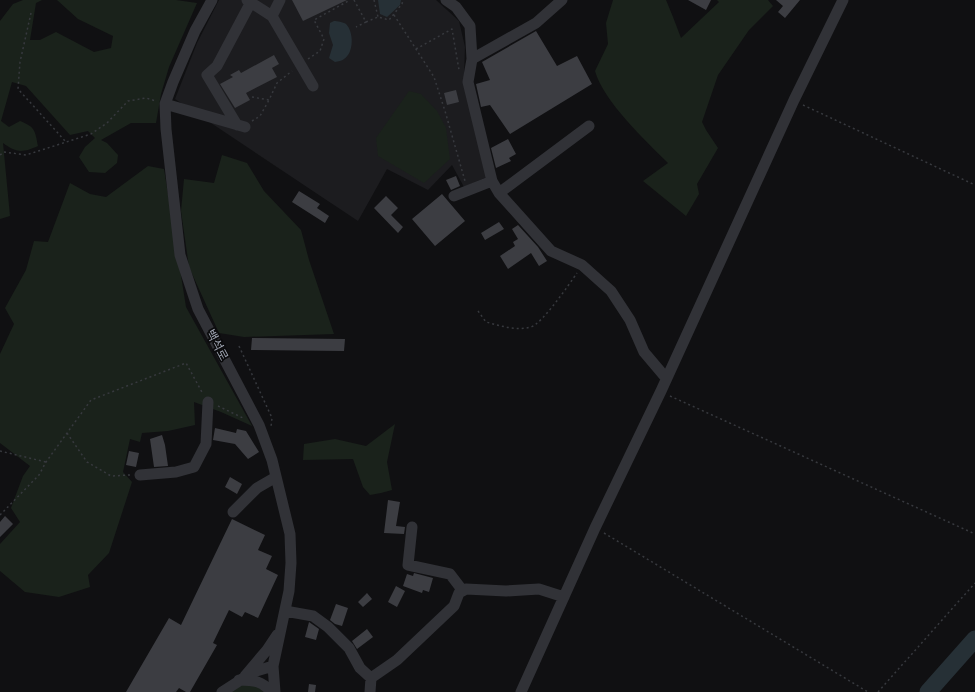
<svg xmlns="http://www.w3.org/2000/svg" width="975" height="692" viewBox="0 0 975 692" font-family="'Public Sans','Noto Sans KR',sans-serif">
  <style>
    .built { fill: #1c1c1f }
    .green { fill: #1a221b }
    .water { fill: #263036 }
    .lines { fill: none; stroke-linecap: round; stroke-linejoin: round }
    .river { stroke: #263036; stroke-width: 17 }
    .building { fill: #3c3d42 }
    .path { stroke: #37393e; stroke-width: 1.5; stroke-dasharray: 2 3; stroke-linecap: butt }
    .minor { stroke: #313237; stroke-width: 11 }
    .labels { text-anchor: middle; stroke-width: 3.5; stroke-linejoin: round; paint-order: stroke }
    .street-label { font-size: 12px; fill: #a1a7b4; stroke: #0b0b0d }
  </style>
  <rect width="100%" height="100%" fill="#101012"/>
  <path class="built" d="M219 0H436L459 21 465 47 464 75 487 177 464 187 452 165 428 190 387 169 358 221 175 99 197 43Z"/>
  <path class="green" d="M23 0H42L36 3 30 40H40L56 32 94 52 111 48 113 36 78 19 57 0H176L197 3 169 67 161 94 156 123H131L101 140 107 143 118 155 117 163 105 173 89 172 79 157 85 147 95 138 88 131 70 135 26 86 12 82 1 121 9 127 20 121C35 127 35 130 38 146 22 153 17 153 3 143L10 216 0 219V21L13 4Z
    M613 0H666L673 17 681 38 719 2 717 0H768L773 6 749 30 718 75 702 122 706 130 718 148 697 184 699 194 686 216 643 181 668 163C645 140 604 102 595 71L608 44 606 23Z
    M409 91 421 94 437 111 446 128 450 159 424 183 378 156 376 138Z
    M222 155 247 163 264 191 301 230 309 260 334 334 244 337 219 333 189 267 181 211 184 179 214 183Z
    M148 166 164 169 186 307 252 426 221 412 194 402 195 425 168 431 142 433 140 442 130 439 123 472 132 482 109 553 88 575 90 587 59 597 25 592 0 571V544L20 522 11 508 23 476 30 466 0 443V354L14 324 5 308 26 270 34 241 48 242 70 183 90 194 106 197Z
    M395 424 387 462 392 490 381 493 370 495 363 487 353 459 303 460 304 444 335 439 366 446Z
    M239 683 258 685 266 692H228Z"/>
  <path class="water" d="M378 0H401L400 5 387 17 380 14Z
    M334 21C337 21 343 22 346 24 354 32 354 53 344 59 342 61 338 61 335 62L329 58 333 45 329 33 330 23Z"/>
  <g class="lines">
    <path class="river" d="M928 692 975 639"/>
  </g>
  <path class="building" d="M292 0H347L303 21Z
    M688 0H711L706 10Z
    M776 0H800L785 18 778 12 783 6Z
    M536 31 557 66 577 56 592 84 510 134 490 105 481 107 476 84 490 80 482 62Z
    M274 55 279 64 272 68 277 77 246 93 250 100 235 108 220 84 233 77 230 75 239 70 241 73Z
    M456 90 459 102 447 105 444 93Z
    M508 139 516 154 509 158 511 161 496 168 491 148Z
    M456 176 460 186 451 190 446 180Z
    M299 191 320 204 317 208 329 216 325 223 292 202Z
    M442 194 465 221 435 246 412 219Z
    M386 196 398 208 391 215 403 227 398 233 374 208Z
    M499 222 504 229 485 240 481 233Z
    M518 225 538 247 547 261 539 266 531 253 508 269 500 256 515 246 513 242 518 239 512 229Z
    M252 338 345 339 344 351 251 350Z
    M215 428 236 433 237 429 246 431 259 452 248 459 235 444 213 440Z
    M162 435 165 445 168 466 154 467 150 439Z
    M129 451 139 453 136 467 126 465Z
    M230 477 242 484 237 494 225 487Z
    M388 500 400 502 396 526 405 527 404 534 384 533Z
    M5 516 13 524 0 537V522Z
    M232 519 265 535 258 550 272 556 266 569 278 575 258 618 245 612 242 617 229 610 213 643 217 645 190 692H186L179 688 176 692H126L169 618 181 625Z
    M414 573 433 578 429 592 423 590 422 593 403 586 407 574 413 576Z
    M396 586 405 591 397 607 388 602Z
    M367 593 372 599 363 607 358 602Z
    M336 604 348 608 342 626 335 624 330 620Z
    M309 622 319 629 316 640 305 637Z
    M367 629 373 637 357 649 352 641Z
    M309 684 316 685 315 692H308Z"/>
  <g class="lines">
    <path class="path" d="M354 0 366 22 356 27
      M374 0 378 17
      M31 13 20 62 18 89 66 142
      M394 15 434 77 445 111 465 181
      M366 22 378 17 389 20 402 4 403 0
      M416 49 452 29 459 70
      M308 59 320 51 324 39 314 20 350 0
      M252 97 269 100 277 83 292 71
      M803 105 975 185
      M252 121 260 116 269 100
      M0 155 4 152 26 155 91 134 107 123 128 101 146 98 156 101
      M478 311 486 322C501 326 516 331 531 327 542 324 570 283 577 273
      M239 346 272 418 271 427
      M670 396 975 534
      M218 406 243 418
      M67 433 87 462 111 476 130 475
      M0 451 46 462
      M0 515 39 475 46 462 91 400 186 363 203 394
      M604 533 868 692
      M878 692 975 583"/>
    <path class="minor" d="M212 0 195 31 173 82 165 104 166 129 180 255 198 309 259 425 272 460 290 534 291 563 289 591 273 666 275 692
      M247 0 272 16 313 86
      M446 0 456 7 470 26 472 59 468 82 492 181 499 193 551 251 582 265 611 291 630 320 644 352 666 378
      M272 16 280 0
      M472 59 536 23 562 0
      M165 104 245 127
      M237 125 207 75 217 66 252 0
      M499 193 589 126
      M454 196 492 181
      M140 475 176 472 194 467 206 444 208 402
      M233 512 257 488 276 477
      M412 527 408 565 450 574 463 591
      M285 611 313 616 328 627 349 648 360 668 371 678 397 660 454 606 459 593 466 589 506 591 539 589 564 597
      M245 676 267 650 277 635
      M239 680C255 680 261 681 272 692
      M222 692 253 672 273 666
      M370 692 371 678
      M521 692 595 528 661 391 794 100 843 0"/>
  </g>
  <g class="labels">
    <g class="street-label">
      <text transform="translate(217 345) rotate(62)" y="4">백석로</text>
    </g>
  </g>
</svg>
